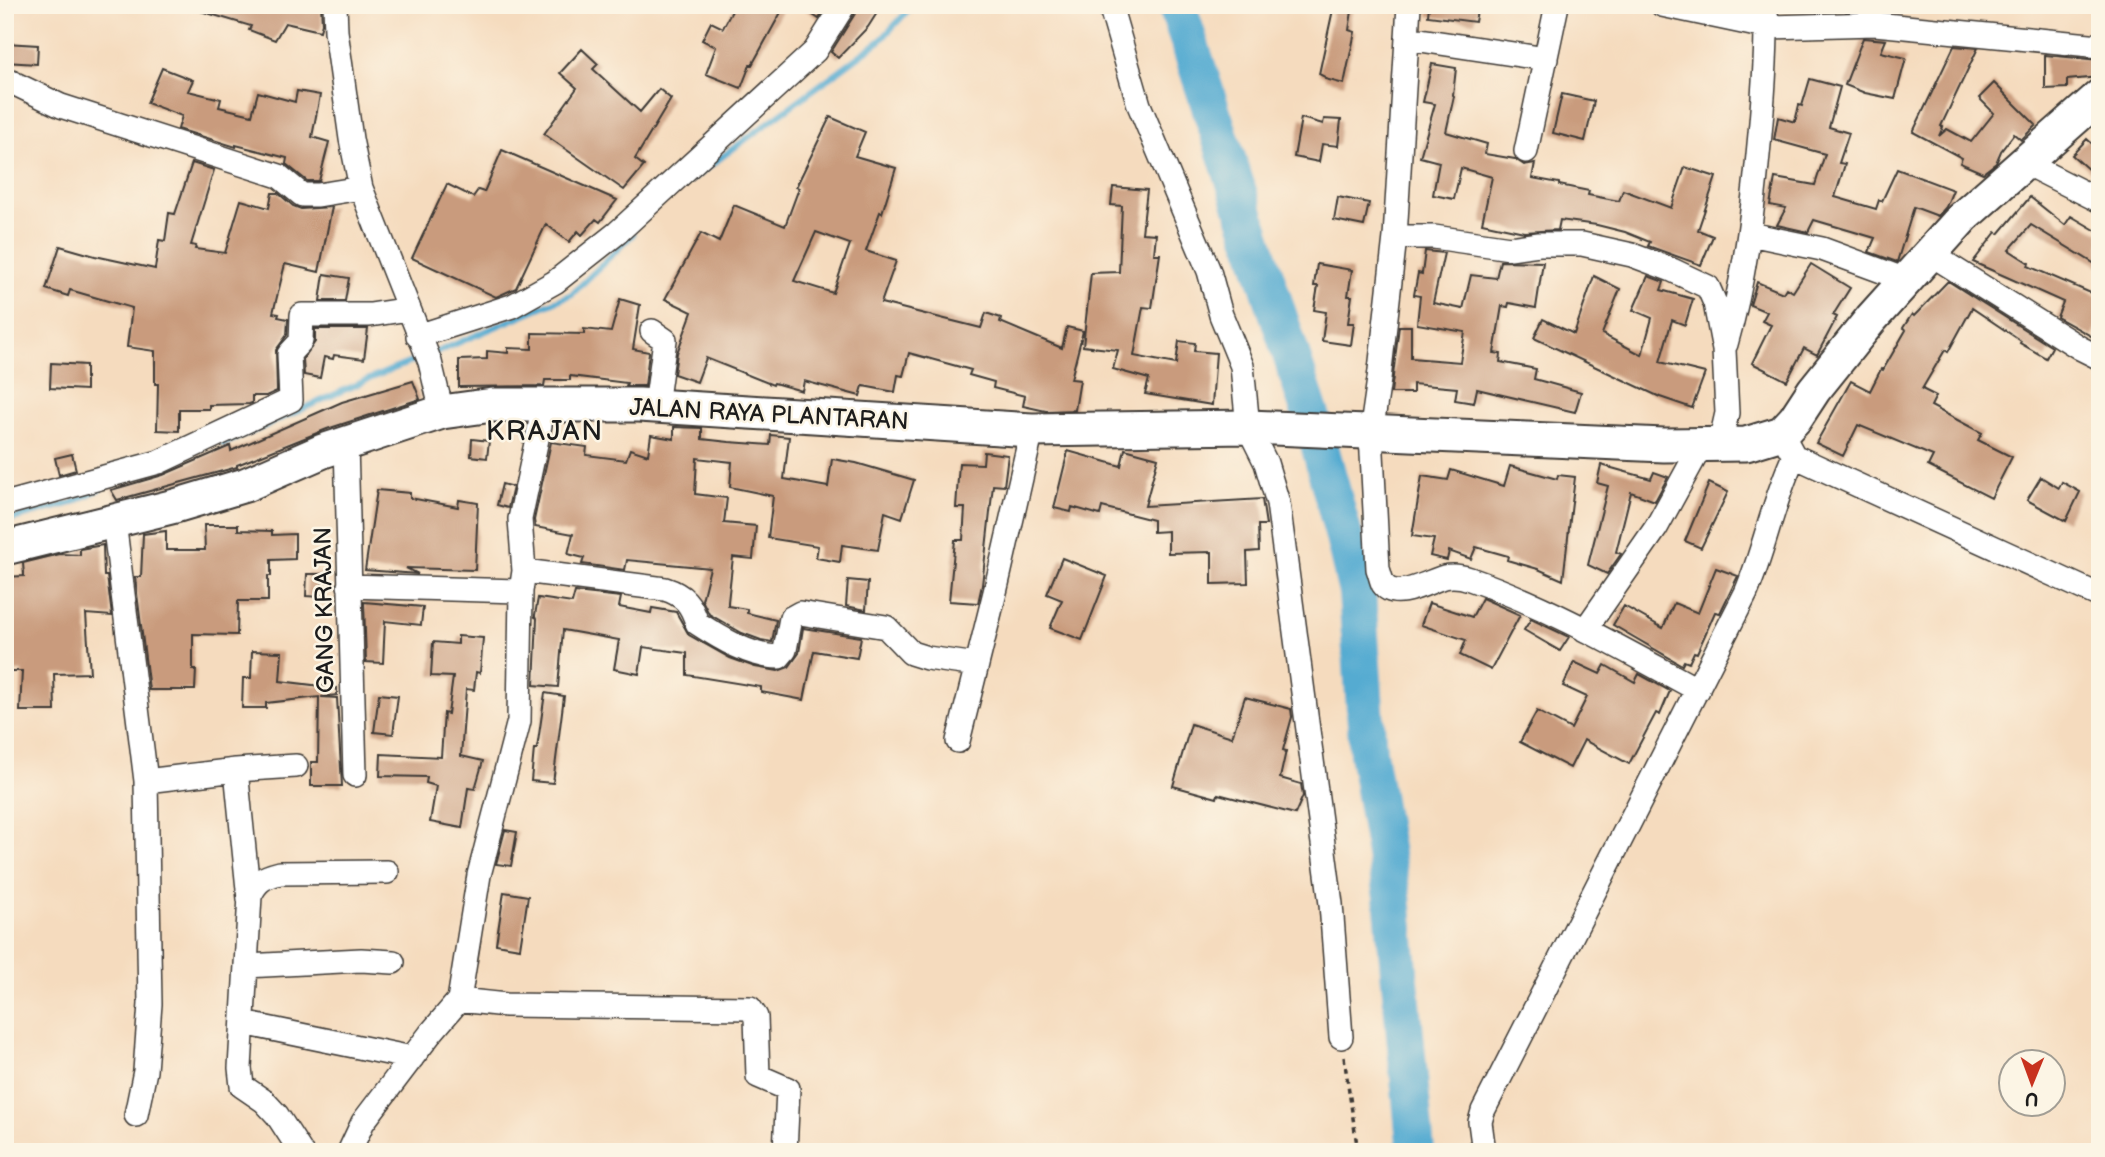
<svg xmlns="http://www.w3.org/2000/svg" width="2105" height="1157" viewBox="0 0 2105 1157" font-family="'Balsamiq Sans',sans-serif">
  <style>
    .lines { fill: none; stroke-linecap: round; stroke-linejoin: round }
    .stream { stroke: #54abd1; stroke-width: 6 }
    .river { stroke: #54abd1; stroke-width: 38 }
    .building { fill: #c99b7d; fill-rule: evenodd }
    .minor-casing { stroke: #3d3934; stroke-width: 26 }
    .secondary-casing { stroke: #3d3934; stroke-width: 37 }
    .path { stroke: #3d3934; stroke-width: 3.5; stroke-dasharray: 5 5; stroke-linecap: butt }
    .minor { stroke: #fff; stroke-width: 23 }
    .secondary { stroke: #fff; stroke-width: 33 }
    .labels { text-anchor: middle; stroke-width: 5; stroke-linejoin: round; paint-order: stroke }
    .street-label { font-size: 24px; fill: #1c1c1c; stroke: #fcf5e5 }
    .quarter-label { font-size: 28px; letter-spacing: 2px; fill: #1c1c1c; stroke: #fcf5e5 }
  </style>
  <rect width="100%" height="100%" fill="#fcf5e5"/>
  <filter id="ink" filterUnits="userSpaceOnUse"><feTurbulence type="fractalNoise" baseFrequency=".0143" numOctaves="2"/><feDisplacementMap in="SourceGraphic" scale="14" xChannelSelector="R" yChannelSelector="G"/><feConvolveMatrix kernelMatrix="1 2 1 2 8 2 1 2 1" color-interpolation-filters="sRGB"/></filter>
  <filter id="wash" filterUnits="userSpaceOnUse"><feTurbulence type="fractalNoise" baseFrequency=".00686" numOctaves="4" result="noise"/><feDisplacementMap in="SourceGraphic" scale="28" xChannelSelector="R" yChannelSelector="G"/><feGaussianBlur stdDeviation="1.57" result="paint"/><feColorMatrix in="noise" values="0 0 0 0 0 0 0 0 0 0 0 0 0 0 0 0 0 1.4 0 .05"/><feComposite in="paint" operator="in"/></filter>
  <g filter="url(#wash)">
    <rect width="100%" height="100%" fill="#f5dbbe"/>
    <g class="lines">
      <path class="stream" d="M689 181 881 40 913 5
        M432 354 572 294 633 234
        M223 444C291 417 354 382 422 358
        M5 521 72 503 101 488"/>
      <path class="river" d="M1177 5 1314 425 1343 533 1357 592 1368 753 1392 896 1416 1152"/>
    </g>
    <g id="blocks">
      <path class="building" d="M197 5H321L322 24 320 31 285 23 275 40 249 30 251 26 197 10Z
        M735 5H785L752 65H750L741 88 706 74 716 47 702 40 711 22 723 28Z
        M798 5H827L819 19Z
        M858 5H882L868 27 838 58 831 52 856 12Z
        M1334 5H1353L1349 30 1355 32 1344 84 1325 79V77L1319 74Z
        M1429 5H1478L1475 22 1428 16Z
        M1863 38 1886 40 1881 52 1906 58 1895 99 1865 93 1845 85Z
        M5 43 38 45 37 64 5 62Z
        M1954 46 1978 48 1941 126 1943 127 1939 136 1947 129 1971 142 1994 113 1979 98 1994 83 2036 125 2021 140 2014 134 2001 151 1996 163 1983 173 1960 163 1962 158 1913 132Z
        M582 49 598 64 593 69 640 112 659 89 671 99 635 159 644 166 624 190 544 134 577 88 560 73Z
        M2045 55 2100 60V77L2067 80V88L2045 89Z
        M1432 64 1456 68 1453 95 1454 96 1446 132 1487 144 1485 154 1515 159 1524 165 1535 163 1532 178 1559 183V185L1589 191 1588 195 1619 201 1623 190 1671 208 1685 167 1716 177 1698 230 1713 236 1701 265 1648 246 1650 242 1625 232 1597 225 1560 220 1558 230 1524 232 1482 223 1492 177 1461 168 1454 199 1433 195 1439 162 1420 157 1435 104 1423 102Z
        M162 68 193 80 188 91 221 99 219 107 252 115 258 92 295 102 297 91 320 95 312 137 329 142 319 181H307L286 164 287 158 236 145V147L178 129 182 116 147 103Z
        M1810 79 1840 87 1829 127 1849 133 1839 163 1845 164 1835 197 1876 209 1879 200 1882 201 1897 169 1953 190 1946 207 1938 216 1914 207 1897 262 1869 252 1875 238 1814 220 1808 232 1777 225 1786 208 1770 205 1775 178 1815 185 1825 154 1774 140 1778 117 1795 122 1799 105 1802 106Z
        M1562 94 1594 101 1585 141 1553 133Z
        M830 117 865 132 855 156 896 168 882 213 880 212 866 251 896 261 881 303 981 328 986 313 1001 318 1000 322 1062 348 1067 327 1083 331 1071 379 1080 380 1075 410 1046 411 1023 406 1025 396 993 388 994 382 969 375 971 370 909 353 903 376 898 375 895 392 863 386 860 396 804 381 802 391 774 383 773 385 706 358 697 382 674 374 677 353 692 312 665 299 701 233 719 242 734 205 785 226 799 188 796 187ZM816 232 850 244 833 293 794 281Z
        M1301 118 1323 124 1324 119 1341 120 1338 146 1322 144 1319 162 1294 157Z
        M2087 139 2100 151V180L2072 155Z
        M502 150 617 200 600 222 596 219 582 235 578 231 569 242 546 224 516 288 496 297 412 258 447 184 473 197 478 190 484 192Z
        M192 163 214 170 191 245 196 246 195 249 225 253 241 200 269 208 272 193H278L293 206 301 209 332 207 319 272 285 264 273 313 279 314 278 317 288 319 287 335 276 350 277 391 266 396H252V403L249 404 209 405V409H179V431L157 430 158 384H155V351L127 347 132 308 70 290 68 296 46 289 60 246 95 256 155 269 159 240 165 241 169 213 175 214Z
        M1113 187 1147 190 1142 233 1156 234 1154 254H1160L1152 308 1143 307 1134 356 1176 364 1179 341 1195 343 1194 351 1216 353 1212 405 1145 394 1149 379 1113 369 1118 350 1083 346 1091 273 1119 272 1122 206 1111 205Z
        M1338 197 1369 203 1364 226 1334 220Z
        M2030 197 2065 225 2071 216 2100 233V267L2031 225 2009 250 2029 263 2028 266 2100 297V321L2093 337 2057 317 2063 302 1973 262 1996 232 1999 234Z
        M1425 251 1444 253 1433 303 1463 309 1471 275 1496 278 1500 261 1543 262 1536 308 1509 303 1508 307 1502 306 1494 353 1501 354 1500 362 1536 369 1534 379 1581 392 1575 412 1477 389 1474 403 1455 400 1457 388 1413 384V393H1391L1399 326H1411V358L1460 362 1465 332 1417 324 1420 296 1414 295 1418 273 1422 274Z
        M1317 264 1352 270 1348 296H1352L1348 323H1354L1351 345 1322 341 1326 312 1314 310 1318 286H1314Z
        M1811 264 1850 288 1833 315 1837 317 1817 355 1804 348 1787 381 1752 363 1771 325 1762 321 1767 312 1750 305 1757 282 1783 293 1786 288 1793 292Z
        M324 274 349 278 345 301H320Z
        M1594 276 1620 289 1602 334 1642 355 1652 318 1633 310 1648 276 1664 282 1661 290 1693 299 1685 325 1672 320 1660 362 1705 373 1692 408 1660 397 1534 338 1543 319 1574 334Z
        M1948 281 2052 347 2046 358 2020 343 2021 341 1972 308 1948 352 1945 350 1922 389 1936 396 1931 406 1982 433 1978 440 2012 457 1991 498 1928 466 1933 456 1858 425 1843 456 1816 443 1851 381 1870 391 1881 369 1883 370 1906 330 1903 328 1912 314 1914 316Z
        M620 299 640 305 633 349 649 352 645 386H626L627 383 570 376V380H545L544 386 459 387V360L487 359V351L508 353V348L532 349V333L584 334V329L611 332Z
        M315 329H368L364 359 334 355 333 359 324 357 320 378 304 375 303 359 315 342Z
        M51 363 86 365V390L50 388Z
        M413 381 420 399 327 429 237 465V467L117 500 111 490 163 475 230 446 231 451 342 402Z
        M674 427 702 428V439L729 442 770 445 771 435 789 437 784 479 828 487 832 459 856 463 914 480 902 518 885 512 878 550 842 545 840 562 816 558 818 546 768 538 773 496 730 487 732 462 697 458 695 494 727 498 724 523 756 526 753 559 733 557 728 602V606L747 609V613L776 620 772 642 761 640 742 633 709 614 702 600 710 568 627 560 625 570 582 564 584 558 568 554 573 534 535 527 534 520 551 442 587 447 586 455 626 460 630 449 648 455 651 435 674 439Z
        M472 439 489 441 487 458 471 456Z
        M1125 449 1158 458 1145 506 1262 499 1266 525H1258L1259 551 1247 552 1248 583 1212 584V552L1168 553V531L1153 532V520L1102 507 1100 515 1072 507 1071 512 1054 508 1068 451 1121 466Z
        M984 452 1008 455 1004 486 993 485 982 585 978 603 949 601 955 540H963L965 508H956L959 463 983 464Z
        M72 454 76 470 59 475 55 458Z
        M1601 465 1651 479 1654 472 1668 477 1655 501 1631 492 1616 552 1621 554 1607 574 1588 565 1608 486 1597 483Z
        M1510 466 1557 479 1558 475 1575 477 1563 580 1538 569 1507 560 1508 556 1476 547 1471 559 1449 551 1447 560 1430 556 1434 539 1412 536 1422 476 1448 480 1451 470 1504 486Z
        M2041 477 2059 488 2062 482 2080 492 2066 521 2027 500Z
        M1709 483 1728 492 1701 548 1685 541Z
        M502 484 513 487 508 508 497 505Z
        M377 490 410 493V498L458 507 459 500 478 503 475 570 406 568 418 574 365 570Z
        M204 525H238V530L272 531V535L295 534V559L271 560V576H268V601H238L237 635 193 634V669H196L195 690H149L135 577H141L143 534 166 531V550H205Z
        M103 545 104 576H107L112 616 86 614 90 673 54 674 55 711H20L22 671H5V577L24 576 23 563 60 554 80 555V549Z
        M1062 558 1107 576 1082 640 1050 628 1062 600 1047 594Z
        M1716 568 1738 576 1720 613 1715 612 1697 653 1694 652 1689 663 1684 661 1682 665 1613 625 1624 606 1663 628 1674 603 1698 613Z
        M307 574H323L322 597 306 596Z
        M848 580 868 582 866 610 846 606Z
        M575 592 621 597 619 607 651 613 652 608 676 612 689 635 730 658 755 667 778 671 789 667 799 653 803 628 861 637 857 658 814 651 804 700 761 692V687L687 675V653L643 647 639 674 614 669 619 640 563 630 558 687 534 685 537 618 535 617V615L538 598 572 603Z
        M1482 598 1520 615 1491 670 1460 655 1466 640 1421 625 1429 603 1472 617Z
        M364 602 423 607 421 625 385 621 383 663 366 662Z
        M1531 619 1569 637 1560 651 1524 630Z
        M458 636 483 638 480 673 476 672 474 690 466 689 461 756 483 761 475 789 468 788 462 828 430 822 436 786 426 783 427 777 380 776 381 754 441 757 444 713 448 714 453 677 431 676 433 642 458 644Z
        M252 651 282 652 280 681 337 688V695L321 697 337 698 342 786H311V762H318L319 697 266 703V708H242L243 678H251Z
        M1574 662 1600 674 1605 665 1635 682 1639 674 1670 691 1660 715 1656 713 1629 764 1584 740 1570 768 1520 742 1537 711 1571 729 1587 697 1563 686Z
        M545 693 564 696 553 783 531 781 534 749H537Z
        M379 694 398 696 393 734 374 732Z
        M1245 697 1291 709 1292 717 1283 750 1286 751 1280 778 1301 784 1303 796 1295 814 1218 794 1217 798 1173 786 1191 724 1232 737Z
        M505 830 517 832 511 866 496 864Z
        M504 892 528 896 520 948 496 944Z"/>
    </g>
  </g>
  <g filter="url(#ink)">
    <use href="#blocks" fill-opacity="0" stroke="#3d3934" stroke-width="2"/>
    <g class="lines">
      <defs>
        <path id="minor" d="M335 5 336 31 351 139 361 188 430 362 442 412
          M1110 5 1139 105 1209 271 1221 315 1242 366 1248 427 1266 463 1278 503 1331 904 1341 1037
          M1409 5 1395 237H1434L1510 248 1539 244H1582L1632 255 1672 270 1708 287 1715 303 1724 350 1727 413 1720 444
          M1662 5 1766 27 1875 24 2100 46
          M1407 38 1546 59
          M5 79 61 106 279 176 302 195H318L361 188
          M1526 151 1557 5
          M2025 163 2100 201
          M1750 234 1822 249 1906 280
          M1395 237 1379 379 1371 434 1378 569C1380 574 1381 580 1383 584 1395 602 1429 581 1444 577 1453 575 1461 576 1470 579 1550 607 1624 650 1698 690
          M1929 253 2080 348 2100 358
          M652 331 665 340 656 406
          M418 336 512 306 555 282 617 233 815 51 844 5
          M1726 344C1744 281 1752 219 1758 155 1763 105 1767 55 1766 5
          M346 444 355 775
          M1788 445 1794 456 2100 596
          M5 504 159 462 291 400 289 354 301 341 302 315H370L409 309
          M114 521 146 781 236 770
          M524 571 665 589C684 595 691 604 697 623 720 638 751 657 779 657L785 650 791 618 800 613 886 627 911 653 927 658 977 665
          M349 586 521 591
          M1585 630 1656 528 1702 444
          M958 741 996 588 1032 430
          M249 899 236 770 296 766
          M246 966 361 960 393 962
          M459 1000 506 1005 750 1008 756 1017 758 1076 788 1089 785 1152
          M243 1023 412 1058
          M136 1115 145 1071 150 1004 146 781
          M301 1152 277 1115 264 1101 242 1086 240 1068 250 896C257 880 264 877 280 873L387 872
          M349 1152 363 1122 430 1034 459 1000 479 875 519 721 521 591 524 571 520 519 544 406
          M1484 1152 1480 1122 1483 1111 1746 593C1765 548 1773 501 1794 456"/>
        <path id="secondary" d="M5 548 175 506 245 485 323 451 442 412 493 405H639L1032 430 1248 427 1664 445 1746 444 1782 433 1795 419 1814 390 1871 319 1963 217 2100 96"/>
      </defs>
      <use href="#minor" class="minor-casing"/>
      <use href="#secondary" class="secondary-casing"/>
      <path class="path" d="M1344 1057 1358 1152"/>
      <use href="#minor" class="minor"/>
      <use href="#secondary" class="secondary"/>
    </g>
  </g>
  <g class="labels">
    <g class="street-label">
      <text transform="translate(769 414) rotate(3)" y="8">JALAN RAYA PLANTARAN</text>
      <text transform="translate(324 610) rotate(-91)" y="8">GANG KRAJAN</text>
    </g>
    <g class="quarter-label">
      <text x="545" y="440">KRAJAN</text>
    </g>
  </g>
  <rect width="2105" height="1157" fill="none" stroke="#fcf5e5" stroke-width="28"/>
  <g transform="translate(2032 1083) rotate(181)"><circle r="33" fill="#fcf5e5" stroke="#a29e95" stroke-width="2"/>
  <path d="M0-5L12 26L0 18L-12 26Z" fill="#c8321e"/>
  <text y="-10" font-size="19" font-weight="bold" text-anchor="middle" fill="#1c1c1c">U</text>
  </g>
</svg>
